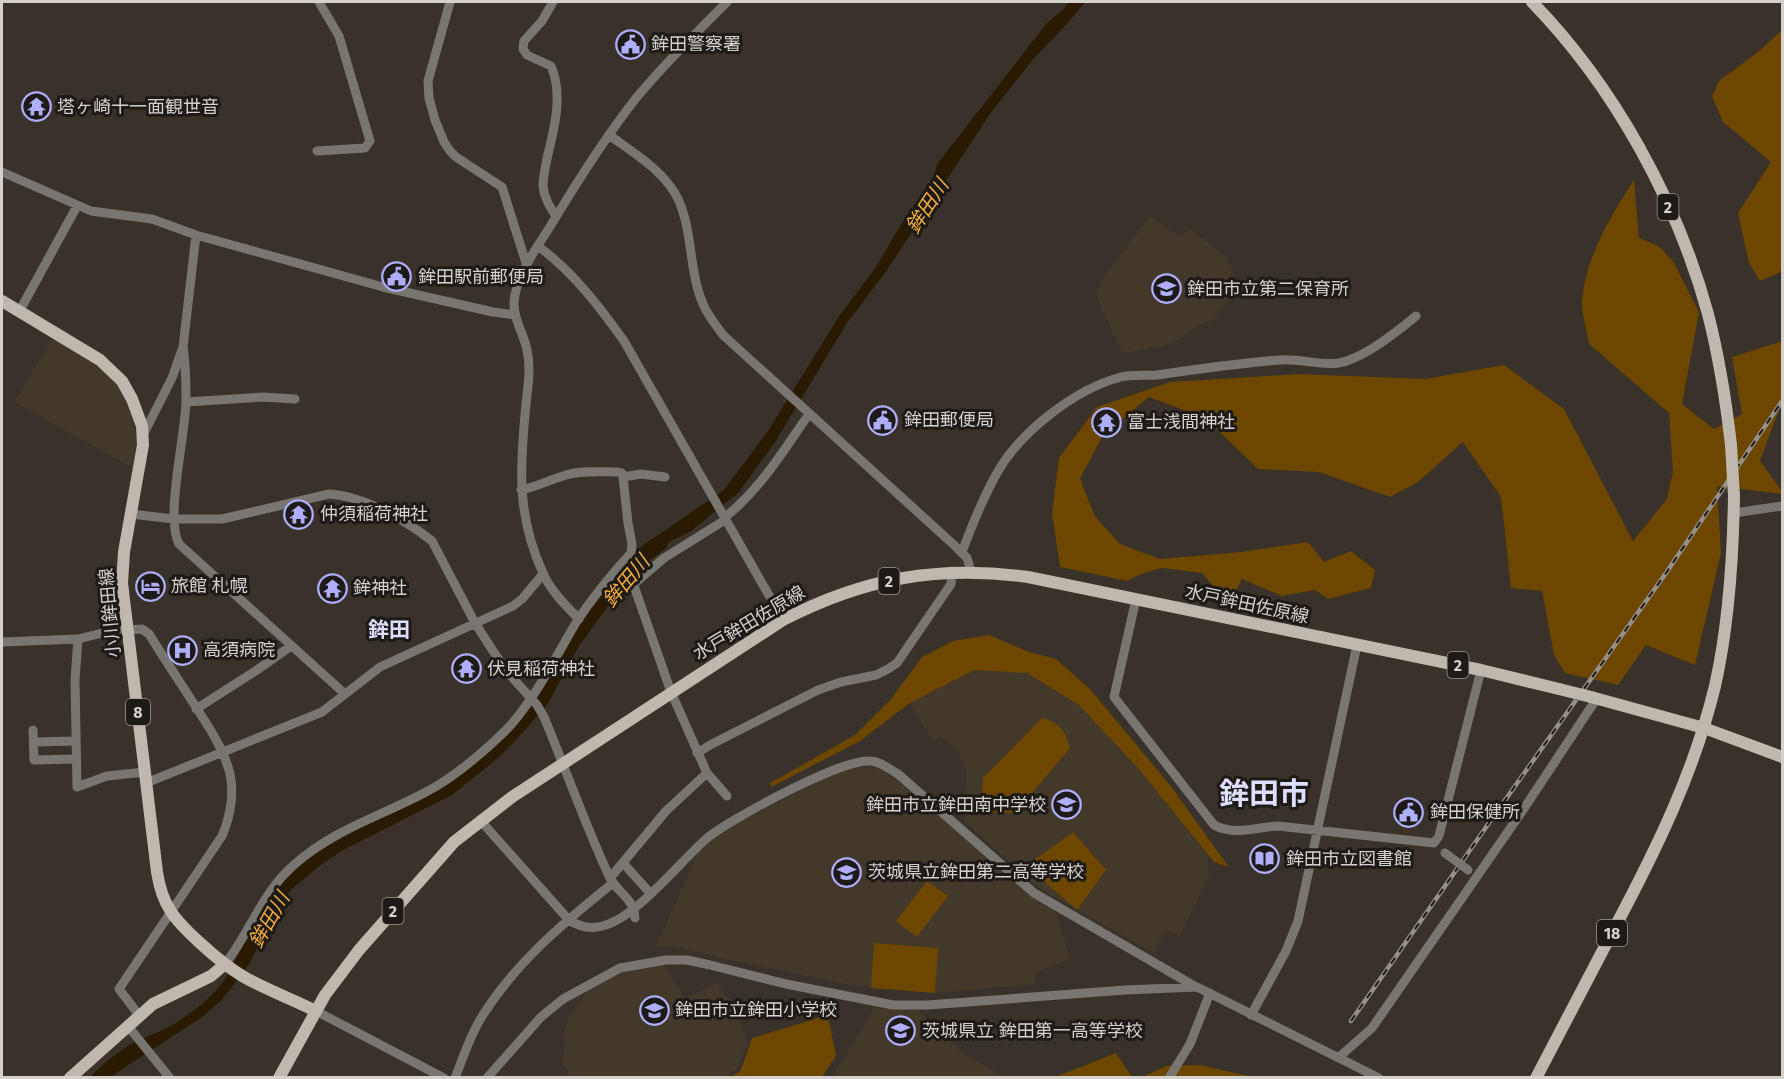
<svg xmlns="http://www.w3.org/2000/svg" width="1784" height="1079" viewBox="0 0 1784 1079" font-family="'Fira Sans','Noto Sans JP',sans-serif">
  <style>
    .built { fill: #43392b }
    .green { fill: #6d4700 }
    .water { fill: #2b1a02 }
    .lines { fill: none; stroke-linecap: round; stroke-linejoin: round }
    .minor { stroke: #797671; stroke-width: 9 }
    .major { stroke: #beb8af; stroke-width: 12 }
    .rail-casing { stroke: #959089; stroke-width: 4.5 }
    .rail { stroke: #1d1a17; stroke-width: 2; stroke-dasharray: 7; stroke-linecap: butt }
    .minor-bridge { stroke: #797671; stroke-width: 9 }
    .major-bridge { stroke: #beb8af; stroke-width: 12 }
    .labels { text-anchor: middle; stroke-width: 6; stroke-linejoin: round; paint-order: stroke }
    .shield { fill: #1d1a17; stroke: #9e9a96; stroke-width: 1.5 }
    .shield-label { font-size: 16px; font-weight: bold; fill: #d5d1cc }
    .poi-label { font-size: 18px; fill: #d5d1cc; stroke: #1d1a17; text-anchor: start }
    .street-label { font-size: 18px; fill: #d5d1cc; stroke: #1d1a17 }
    .water-label { font-size: 20px; font-style: italic; fill: #f6af3e; stroke: #1d1a17 }
    .quarter-label { font-size: 21px; font-weight: bold; fill: #dddefc; stroke: #1d1a17 }
    .town-label { font-size: 30px; font-weight: bold; fill: #dddefc; stroke: #1d1a17 }
  </style>
  <rect width="100%" height="100%" fill="#39322a"/>
  <path class="built" d="M1150 216 1180 237 1190 229 1226 257 1238 283 1213 320 1198 325 1183 337 1167 345 1130 352 1121 351 1096 295 1103 278Z
    M53 338 89 360 110 376 123 391 135 424 137 444 133 468 14 402Z
    M990 666 1018 670 1048 683 1097 717 1207 854 1209 875 1180 936 1165 930 1154 953 1039 888 965 822 966 768 955 747 940 737 933 741 910 703 942 683 961 674Z
    M873 766 883 770 949 822 1031 895 1056 912 1070 959 1035 973V984L935 993 850 985 721 958 673 946H656L700 849 727 828 826 778 855 768Z
    M663 964 685 998 718 983 743 1029 746 1039V1048L737 1068 726 1077H567L569 1072 562 1063 565 1045 563 1036 567 1022 590 987 624 972Z
    M875 1008 918 1010 962 1052 1004 1077 831 1078Z"/>
  <path class="green" d="M1782 30V269L1779 273 1760 281 1749 263 1738 213 1771 162 1723 122 1712 96 1720 80 1758 52Z
    M1634 180 1639 238 1659 246 1674 263 1699 312 1682 404 1714 429 1742 414 1732 357 1782 341V407H1780L1760 461 1782 491V494L1717 486 1721 553 1695 665 1646 645 1618 685 1565 673 1554 655 1542 591 1511 588 1501 497 1463 442 1418 482 1390 497 1319 472 1258 469 1205 418 1149 397 1103 435 1080 479 1095 516 1120 544 1160 559 1241 552 1308 542 1324 562 1351 551 1375 570 1371 588 1328 599 1315 590 1282 596 1242 579 1229 605 1202 573 1162 568 1141 574 1127 581 1060 567 1052 513 1059 458 1097 407 1170 382 1298 374 1425 379 1504 365 1564 409 1633 541 1667 499 1673 471 1669 413 1589 344C1587 331 1582 316 1582 303 1584 260 1611 215 1634 180Z
    M989 635 1029 652 1056 659 1090 689 1170 785 1229 867 1214 862 1137 767 1079 705 1027 673 974 670 910 703 860 741 771 787 770 783 855 735 891 699 922 657 953 641Z
    M1042 718C1060 722 1065 731 1070 748L1017 811C990 820 980 804 983 778Z
    M1073 832 1106 870 1077 910 1026 866Z
    M927 881 948 896 917 937 896 921Z
    M874 943 938 948 935 993 871 988Z
    M828 1015 836 1056 822 1077H731L741 1070 752 1038Z
    M1116 1053 1132 1077H1055Z
    M1200 1065 1253 1077 1141 1078 1166 1066Z"/>
  <path class="water" d="M1069 2H1085L1065 26 1034 58 992 111 885 273 847 323 775 442 739 492 691 531 669 542 665 549 638 569 620 590 579 646 547 705 516 740 498 758 452 795 341 851 318 867 292 889 278 907 249 964 222 1000 202 1017 124 1068 111 1077 89 1078C102 1065 117 1052 133 1043 144 1037 156 1034 167 1028 189 1016 208 1001 224 981 241 952 264 897 287 876 341 828 413 809 470 766 487 754 501 743 513 726L597 596 642 546 724 490 766 434 840 315 876 267 906 216 930 185 938 163 1047 23 1063 10Z"/>
  <g class="lines">
    <path class="minor" d="M450 2 428 81 429 98 435 120 444 142 450 151 456 157 502 187 527 266
      M553 2 542 21 524 41 523 49 527 55 551 66C563 93 555 126 548 154 546 164 543 176 543 186 544 198 550 207 556 216
      M609 135C634 153 666 172 679 201 693 234 689 272 703 304 708 316 716 325 723 335L954 545 967 558 971 571
      M317 151 365 148 370 141 339 36 319 2
      M2 172 91 211 152 219 196 235 383 287 493 312 515 315
      M538 246C573 272 599 306 624 341L783 620
      M19 312 77 206
      M183 347C186 365 186 384 186 402 185 437 165 518 179 544L345 694
      M186 402 263 397 295 399
      M143 435 172 378 183 347 196 235
      M521 490C539 486 549 480 566 475 582 470 601 472 618 472L622 473 623 477 641 474 665 477
      M1734 513 1782 506
      M131 514 174 519H222L329 494C363 496 406 520 432 541L475 623 493 651 510 675 537 705 544 717C566 770 585 824 609 876 617 893 634 898 635 918
      M724 518C760 490 783 451 809 414
      M962 552C972 525 983 498 997 473 1020 432 1075 389 1121 377 1132 374 1145 376 1157 375 1198 369 1239 363 1280 360 1298 358 1321 366 1339 363 1362 359 1398 331 1416 316
      M619 566 636 582
      M1136 599 1114 697 1214 825C1234 836 1256 827 1278 826L1434 843 1439 836 1481 670
      M579 619C566 606 550 590 543 573 516 515 520 465 526 404 528 386 531 368 527 350 524 334 513 319 514 302 516 275 537 248 551 225 577 182 605 137 637 97 665 63 696 33 727 2
      M127 627 78 639 75 680 77 787 107 776 145 772
      M128 630 142 629 149 634C164 658 179 681 194 704 206 723 220 743 227 764 236 787 231 815 222 836L119 989 139 1015
      M2 642 78 639
      M196 709 257 670 291 646
      M33 730 34 760 76 759
      M34 742 76 741
      M697 753 712 744 818 690 841 682 876 675 888 669 897 663 951 584 952 571
      M707 773 727 796
      M146 783 322 712 380 667 513 606 522 599 543 574
      M480 820 568 919C579 927 592 930 606 925 638 915 680 862 706 839 728 820 843 758 870 761 880 761 889 769 898 774L1034 893 1196 987
      M623 863 650 893
      M610 878 666 811 707 773 671 692 634 586 636 582 664 558 725 520
      M225 964C251 931 262 892 295 864 333 830 381 816 426 792 453 778 479 756 502 734 531 707 556 656 577 621 593 597 611 575 631 553L632 544 628 523 623 477
      M316 1011 444 1078
      M1251 1015 1286 951 1298 921 1357 645
      M127 1025 170 1078
      M1338 1058 1372 1028 1523 810 1597 698
      M455 1078C463 1058 470 1036 481 1018 515 963 563 923 613 883
      M487 1078 541 1017 563 999 620 968 666 960H687L710 965 786 984 893 1005H928L1125 990 1197 987 1379 1078
      M1169 1078 1190 1044 1210 993"/>
    <path class="major" d="M1532 2C1614 86 1677 201 1708 314 1719 357 1726 401 1731 445
      M2 301 100 360 122 381 132 399 142 426 143 445 124 552 122 583 157 872C162 906 175 920 199 942 213 955 227 967 244 977 267 990 292 999 316 1011
      M1591 697 1704 728 1782 757
      M70 1078 153 1004 211 976 225 964
      M279 1078 325 995 359 950 454 842 512 797 783 620C864 578 938 565 1028 577L1481 670 1559 689
      M1536 1078C1562 1028 1588 978 1614 929 1656 850 1694 773 1715 686 1729 624 1733 560 1734 496"/>
    <defs>
      <path id="rail" d="M1351 1021 1491 820 1666 573 1782 401"/>
    </defs>
    <use href="#rail" class="rail-casing"/>
    <use href="#rail" class="rail"/>
    <path class="minor-bridge" d="M1445 853 1468 870"/>
    <path class="major-bridge" d="M1731 445 1734 496
      M1559 689 1591 697"/>
  </g>
  <defs>
    <symbol id="civic-ring" viewBox="-11 -11 22 22"><circle r="9.5" fill="#1d1a17" stroke="#afaefa" stroke-width="1.5"/><path d="M-.6-6.5H3V-4.5H.6V-3L4-1V1h2V6H-6V1h2V-1L-.6-3ZM-1.2 2.5V6h2.4V2.5Z" fill="#afaefa"/></symbol>
    <symbol id="temple-ring" viewBox="-11 -11 22 22"><circle r="9.5" fill="#1d1a17" stroke="#afaefa" stroke-width="1.5"/><path d="M0-6L5-2H3V0L6.5 2.5H4V6H1.5V3h-3V6H-4V2.5H-6.5L-3 0V-2H-5Z" fill="#afaefa"/></symbol>
    <symbol id="school-ring" viewBox="-11 -11 22 22"><circle r="9.5" fill="#1d1a17" stroke="#afaefa" stroke-width="1.5"/><path d="M0-5L7-2L0 1L-7-2ZM-4 1L0 2.5L4 1V4Q0 6-4 4Z" fill="#afaefa"/></symbol>
    <symbol id="hotel-ring" viewBox="-11 -11 22 22"><circle r="9.5" fill="#1d1a17" stroke="#afaefa" stroke-width="1.5"/><path d="M-6-4.5h1.5V1H6V5H4.5V3h-9V5H-6ZM-4 0a1.8 1.8 0 1 1 3.6 0ZM.5 0V-2.5h3Q6-2.5 6 0Z" fill="#afaefa"/></symbol>
    <symbol id="hospital-ring" viewBox="-11 -11 22 22"><circle r="9.5" fill="#1d1a17" stroke="#afaefa" stroke-width="1.5"/><path d="M-5-5h3v3.5h4V-5h3V5h-3V1.5h-4V5h-3Z" fill="#afaefa"/></symbol>
    <symbol id="library-ring" viewBox="-11 -11 22 22"><circle r="9.5" fill="#1d1a17" stroke="#afaefa" stroke-width="1.5"/><path d="M-6-4Q-3-5.5-.7-3.5V5Q-3 3-6 4ZM6-4Q3-5.5 .7-3.5V5Q3 3 6 4Z" fill="#afaefa"/></symbol>
  </defs>
  <g fill-rule="evenodd">
    <use href="#civic-ring" x="614" y="28" width="33" height="33"/>
    <use href="#temple-ring" x="20" y="90" width="33" height="33"/>
    <use href="#civic-ring" x="380" y="260" width="33" height="33"/>
    <use href="#school-ring" x="1150" y="272" width="33" height="33"/>
    <use href="#civic-ring" x="866" y="404" width="33" height="33"/>
    <use href="#temple-ring" x="1090" y="406" width="33" height="33"/>
    <use href="#temple-ring" x="282" y="498" width="33" height="33"/>
    <use href="#hotel-ring" x="134" y="570" width="33" height="33"/>
    <use href="#temple-ring" x="316" y="572" width="33" height="33"/>
    <use href="#hospital-ring" x="166" y="634" width="33" height="33"/>
    <use href="#temple-ring" x="450" y="652" width="33" height="33"/>
    <use href="#school-ring" x="1050" y="788" width="33" height="33"/>
    <use href="#civic-ring" x="1392" y="796" width="33" height="33"/>
    <use href="#library-ring" x="1248" y="842" width="33" height="33"/>
    <use href="#school-ring" x="830" y="856" width="33" height="33"/>
    <use href="#school-ring" x="638" y="994" width="33" height="33"/>
    <use href="#school-ring" x="884" y="1014" width="33" height="33"/>
  </g>
  <g class="labels">
    <g class="shield">
      <rect x="1657.5" y="194" width="21" height="26" rx="4.5"/>
      <rect x="878.5" y="568" width="21" height="26" rx="4.5"/>
      <rect x="1447.5" y="652" width="21" height="26" rx="4.5"/>
      <rect x="126" y="699" width="24" height="26" rx="4.5"/>
      <rect x="382.5" y="898" width="21" height="26" rx="4.5"/>
      <rect x="1597" y="920" width="30" height="26" rx="4.5"/>
    </g>
    <g class="shield-label">
      <text x="1668" y="213">2</text>
      <text x="889" y="587">2</text>
      <text x="1458" y="671">2</text>
      <text x="138" y="718">8</text>
      <text x="393" y="917">2</text>
      <text x="1612" y="939">18</text>
    </g>
    <g class="poi-label">
      <text x="651" y="50">鉾田警察署</text>
      <text x="57" y="113">塔ヶ崎十一面観世音</text>
      <text x="418" y="283">鉾田駅前郵便局</text>
      <text x="1187" y="295">鉾田市立第二保育所</text>
      <text x="904" y="426">鉾田郵便局</text>
      <text x="1127" y="428">富士浅間神社</text>
      <text x="320" y="520">仲須稲荷神社</text>
      <text x="171" y="592">旅館 札幌</text>
      <text x="353" y="594">鉾神社</text>
      <text x="203" y="656">高須病院</text>
      <text x="487" y="675">伏見稲荷神社</text>
      <text x="1046" y="811" text-anchor="end">鉾田市立鉾田南中学校</text>
      <text x="1430" y="818">鉾田保健所</text>
      <text x="1286" y="865">鉾田市立図書館</text>
      <text x="868" y="878">茨城県立鉾田第二高等学校</text>
      <text x="675" y="1016">鉾田市立鉾田小学校</text>
      <text x="922" y="1037">茨城県立 鉾田第一高等学校</text>
    </g>
    <g class="street-label">
      <text transform="translate(1247 604) rotate(12)" y="6">水戸鉾田佐原線</text>
      <text transform="translate(110 613) rotate(-95)" y="6">小川鉾田線</text>
      <text transform="translate(749 623) rotate(-31)" y="6">水戸鉾田佐原線</text>
    </g>
    <g class="water-label">
      <text transform="translate(927 206) rotate(-57)" y="7">鉾田川</text>
      <text transform="translate(626 581) rotate(-50)" y="7">鉾田川</text>
      <text transform="translate(269 920) rotate(-60)" y="7">鉾田川</text>
    </g>
    <g class="quarter-label">
      <text x="389" y="637">鉾田</text>
    </g>
    <g class="town-label">
      <text x="1264" y="804">鉾田市</text>
    </g>
  </g>
  <rect width="1784" height="1079" fill="none" stroke="#d5d1cc" stroke-width="6"/>
</svg>
